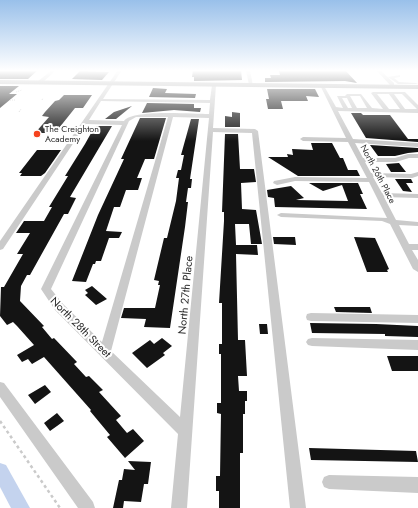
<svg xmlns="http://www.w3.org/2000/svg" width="418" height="508" viewBox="0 0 418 508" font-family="Jost,sans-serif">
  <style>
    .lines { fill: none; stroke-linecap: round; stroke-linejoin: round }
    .canal { fill: #c4d3ee; fill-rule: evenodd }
    .building { fill: #141414 }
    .path-far1 { stroke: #cacaca; stroke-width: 1; stroke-dasharray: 1 1; stroke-linecap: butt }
    .path { stroke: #cacaca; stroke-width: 2.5; stroke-dasharray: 3 3; stroke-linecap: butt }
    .minor { fill: #cacaca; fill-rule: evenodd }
    .major { fill: #a5a5a5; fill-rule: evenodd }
    .poi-dot { fill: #f5431e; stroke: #fff; stroke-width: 1.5 }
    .labels { text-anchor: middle; stroke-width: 4; stroke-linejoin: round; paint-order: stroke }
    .far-poi-label { font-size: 9px; fill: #2d2d2d; stroke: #fff; text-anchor: start }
    .far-street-label { font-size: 9px; fill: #2d2d2d; stroke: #fff }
    .street-label { font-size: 11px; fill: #2d2d2d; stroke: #fff }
  </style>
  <rect width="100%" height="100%" fill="#fff"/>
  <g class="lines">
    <path class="canal" d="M0 463 6 465 30 508H11L0 487Z"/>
  </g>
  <path class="building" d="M0 70H38L28 79H0Z
    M193 70H241L242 80 194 81V77H192Z
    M303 70H345L357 83 345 81 265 82V78H271L270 75H280L279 71Z
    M80 71 109 72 102 80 72 79Z
    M0 86H19L9 94H17L0 108Z
    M153 88 167 89 165 93 196 94 195 98 149 97Z
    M267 89H315L319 97 306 96 308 101H281L283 109H268L266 99H269Z
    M64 95H92L83 108H75L55 133H35L49 117 42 116 45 112 55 101 59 100Z
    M147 103 194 104V108H201L200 112 174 110 142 113Z
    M132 106 116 119H105L114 112Z
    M232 112 240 113V127H225V116L232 117Z
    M351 113H361L363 115H390L408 139H418V142L366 138Z
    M140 118H166L154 159H145L137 178H142L138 190H126L120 207H114L106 231 122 232 119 238H109L101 261H96L95 264H93L86 282 72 281 98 215 124 159H121Z
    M191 119H199L190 179H192L191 188H188L186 202H188L185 227 170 328 144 327 146 319 121 318 124 308H155L160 285H158L159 281 154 280 164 238H167L176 201 179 178H176L178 170H181L184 155H181Z
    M95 126H112L70 197 76 198 68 214H64L30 275H27L21 286 20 301 44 326 42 327 52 339 54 338 77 362 74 364 86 377 89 376 103 390 99 392 121 416 116 420 127 433 133 429 144 441 125 458 107 437 110 435 90 411 91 410 44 357 32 364 28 359 22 362 17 355 34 345 17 326 13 322 7 325 0 316 1 287H4L23 254H17L30 233H16L24 221H44L52 207H49L68 176H65L85 144Z
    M225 134H238L240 169H254L256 182 241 183 242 209 256 210 262 244H251L249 224H235L236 245H257L258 255 236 254 238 340H245L247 376H238L239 391H247V401H245V414H243V453H240V508H219V491H216V476H220L221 414 217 413V403H221V354H219V344H222V303H219L224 221V212H222Z
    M311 143H332L340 158H343L348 170H357L360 176H298L268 157H288L287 154 293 155 292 149 313 150Z
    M370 145 418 148V152L408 153 395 156H378Z
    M37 150H61L45 173 41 176H20L22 173H19Z
    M399 163 406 172H391L386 164Z
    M395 179H411L413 183H406L412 192 403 191Z
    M309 183H358L363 194H360L367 209 275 207 274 198 268 197 267 190 291 186 304 198 296 200 348 201 342 185 323 191Z
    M273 237H295L296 245 274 244Z
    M354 237 375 238 389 269 387 270 388 272H367Z
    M92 286 107 299 96 305 85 295 88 293 85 290Z
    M334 307H370L372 313 336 312Z
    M310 323 376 324 418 326V337L385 336V334L312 333Z
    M259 324H267L268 334H260Z
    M162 338 172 346 163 353 165 355 147 368 132 353 150 340 154 344Z
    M387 356H418V371H392Z
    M45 385 51 392 35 404 28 395Z
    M57 413 64 421 50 431 44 423Z
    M309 448 416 451 418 462 311 460Z
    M128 461 151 462 148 484H144L141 502 124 501 123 508H113L119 480H122L124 469 135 470Z"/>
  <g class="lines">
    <path class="path-far1" d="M16 92 22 90
      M10 100H16
      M42 100 43 98
      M19 112 21 109"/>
    <path class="path" d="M0 421 60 508"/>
    <path class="minor" d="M52 70H56L41 84H37V82Z
      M118 70H122L103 99 210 100 212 85 214 84 216 85 213 128 255 129 258 131 306 508H290L252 133 213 132 187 508H171L178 434 55 310 41 289 122 125 86 124 3 249 0 250V241ZM101 101 210 103 209 114C193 114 132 109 124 121L89 120ZM136 117H168L102 342 63 304 51 289 129 121ZM173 117 209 118 180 417 111 351Z
      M246 70H250L253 86 249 85Z
      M376 70H380L394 83V85H390Z
      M400 75V77L394 78 399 82 416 83 418 84H398L388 77Z
      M320 85 324 86 336 107 343 108 337 96H345L347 94H361L372 108 383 109 371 93 373 92H405L418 105V113L338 111 353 139 418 143V147L355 143 363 158H395L408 154H418V158H409L396 162H365L371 173 411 174 418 172V176L412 178 373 177 382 193 418 194V198L384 197 396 220 418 222V226L399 225 409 244H418V250H412L418 260V272L413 269 390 224 382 221 281 217 277 215 281 213 387 218 369 182 295 181 277 185 273 183 274 181 295 177 367 178 348 142 303 141 300 139 303 137 346 138ZM377 94H389L400 109H389ZM394 94H402L417 109H405ZM350 96H360L367 108H357ZM342 98H347L352 108H348Z
      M311 313 418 315V323L311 321 307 320 306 317 307 314Z
      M312 338 418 340V350L312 346 308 345 306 342 308 339Z
      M0 382 4 383 93 502 95 508H78L0 397Z
      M329 475 418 477V493L329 489 324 487 322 482 324 477Z"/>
    <path class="major" d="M0 80 418 85V89L0 84Z"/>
  </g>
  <linearGradient id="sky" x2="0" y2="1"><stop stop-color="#99c0ea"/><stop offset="0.5" stop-color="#fff"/><stop offset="1" stop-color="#fff" stop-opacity="0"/></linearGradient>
  <rect width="418" height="141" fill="url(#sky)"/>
  <circle class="poi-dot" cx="37" cy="134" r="4"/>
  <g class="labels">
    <g class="far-poi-label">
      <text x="45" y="132">The Creighton<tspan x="45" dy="10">Academy</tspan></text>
    </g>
    <g class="far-street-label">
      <text transform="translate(378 174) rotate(62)" y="3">North 26th Place</text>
    </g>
    <g class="street-label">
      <text transform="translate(185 295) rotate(-85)" y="4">North 27th Place</text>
      <text transform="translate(81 327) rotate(45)" y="4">North 28th Street</text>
    </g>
  </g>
</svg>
